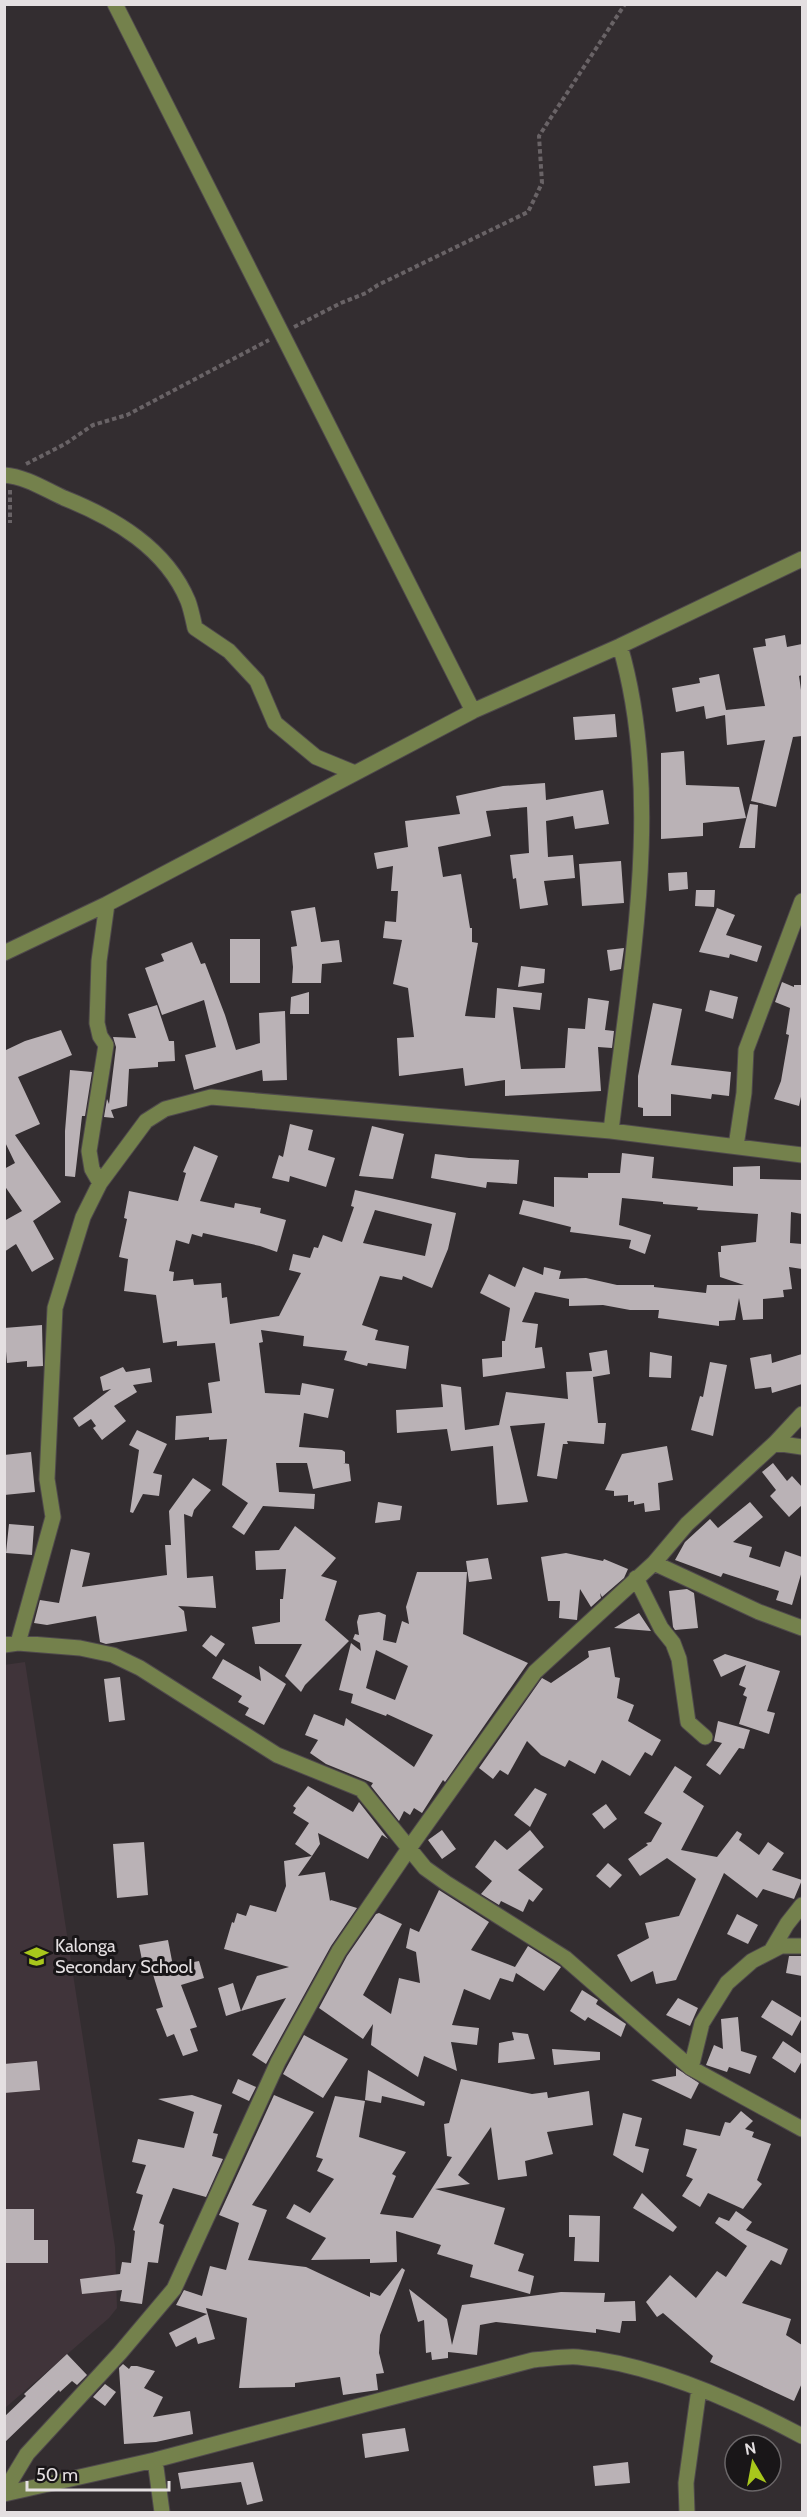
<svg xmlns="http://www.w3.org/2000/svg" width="807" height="2517" viewBox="0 0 807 2517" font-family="Cabin,sans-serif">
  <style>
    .built { fill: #40343a }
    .building { fill: #bab2b6; fill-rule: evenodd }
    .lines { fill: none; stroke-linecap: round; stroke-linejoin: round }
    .minor-casing { stroke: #4f494c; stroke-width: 17 }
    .path { stroke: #696366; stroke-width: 4; stroke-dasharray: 4.5 3; stroke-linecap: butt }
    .minor { stroke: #74814c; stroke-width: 15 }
    .labels { text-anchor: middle; stroke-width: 6; stroke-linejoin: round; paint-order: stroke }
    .poi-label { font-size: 18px; fill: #e4dfe1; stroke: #191618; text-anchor: start }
  </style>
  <rect width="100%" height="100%" fill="#332d30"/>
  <path class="built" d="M25 1662 115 2247 117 2308 109 2318 5 2408 4 1665Z"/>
  <path class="building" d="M785 635 787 647 802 644V675L799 676 802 697V736L793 737 776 807 751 801 765 740 727 745 725 715 706 719 704 706 676 712 672 688 700 683 699 678 719 674 726 710 765 706 753 648 766 646 765 639Z
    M615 714 617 737 575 740 573 717Z
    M684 751 686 785 739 787 746 818 703 823V836L661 839V753Z
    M545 783 546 800 603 790 609 824 575 829 573 816 546 821 548 857 573 855 575 878 544 881 548 905 520 909 516 878 513 879 510 855 529 853 527 807 486 811 491 836 438 847 443 877 461 874 470 928H472V942L478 943 465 1016 495 1018 497 988 542 993 540 1010 513 1007 521 1069 565 1068 568 1028 585 1029 588 998 609 1001 605 1030 614 1031 612 1048 598 1047 601 1091 505 1096V1080L465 1086 463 1068 399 1076 397 1038 414 1037 408 988 393 984 402 940 383 938 385 921 396 922 398 891H391L393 866 377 869 374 853 408 847 405 821 460 814 456 796 503 786Z
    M750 804 758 805 755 848H739Z
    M621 861 624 903 582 906 579 864Z
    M687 872 688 889 669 891 668 873Z
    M696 890H715L714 907 695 906Z
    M315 907 321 942 339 940 342 962 322 964 321 983H292L293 967 291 947 297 946 291 911Z
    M717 908 735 915 726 935 762 946 757 962 730 954 729 958 699 952Z
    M230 939H260V983H230Z
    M192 942 201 964 205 963 225 1015 236 1050 260 1043 259 1013 285 1011 287 1080 263 1081 262 1070 194 1090 185 1055 216 1047 204 1000 162 1015 145 968 164 961 161 954Z
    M624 948 621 969 610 971 607 950Z
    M521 966 545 969 544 983 518 987Z
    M782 982 794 987V985H802V1092L799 1106 774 1099 781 1081 789 1035 786 1034 790 1008 775 1002Z
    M710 990 738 997 733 1019 705 1011Z
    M309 992V1014H290L291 997Z
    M653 1003 682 1009 671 1065 731 1072 729 1096 712 1094 711 1099 671 1094V1116H643V1108L638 1107V1076Z
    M157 1005 169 1041H174L175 1061 158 1062V1067L129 1069 127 1106 111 1110 114 1118 104 1117 107 1099 109 1104 116 1047 113 1037 136 1038 128 1014Z
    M61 1030 72 1055 18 1077 40 1124 15 1135 61 1202 33 1221 54 1259 32 1272 16 1244 4 1252V1221L22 1211 4 1185V1169L15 1163 4 1140V1046L6 1050 25 1041Z
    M70 1070 92 1072 85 1116H82L75 1177 65 1176V1131Z
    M290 1124 313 1130 308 1150 335 1158 326 1187 290 1176 289 1182 272 1178 279 1155 283 1157Z
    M372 1126 404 1134 393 1179 359 1176Z
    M194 1146 218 1156 200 1201 234 1208 235 1203 261 1208 260 1213 286 1220 277 1252 260 1246 203 1233 202 1237 192 1234 189 1244 176 1240 169 1271 174 1272 173 1281 193 1279 194 1285 221 1283 222 1298 227 1297 230 1324 279 1316 301 1273 289 1270 293 1254 310 1258 314 1247 318 1248 323 1235 342 1242 354 1207 351 1206 355 1190 456 1213 448 1249 432 1288 403 1276 402 1280 380 1276 362 1325 378 1330 375 1340 409 1346 406 1369 368 1363 367 1366 344 1360 347 1351 303 1346 304 1336 261 1330 263 1342 259 1343 265 1393 300 1395 302 1383 334 1389 328 1418 304 1413 299 1447 342 1450 345 1452V1463H343L349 1464 351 1481 313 1489 307 1463H276L279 1492 315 1494 314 1509 263 1506 244 1535 232 1527 248 1503 222 1485 227 1439 209 1440V1437L175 1440 176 1416 212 1413 208 1383 220 1381 215 1343 177 1346V1341L163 1343 156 1295 124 1291 128 1259 119 1257 127 1219 124 1218 129 1191 178 1201 186 1173 183 1172ZM375 1210 432 1224 425 1256 363 1243Z
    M622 1153 654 1157 652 1178 733 1186V1167L760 1166V1179L802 1180V1214L791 1212 790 1243 802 1244V1269L789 1267 792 1289 783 1290 784 1297 763 1299V1319L743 1320 739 1298 735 1320 719 1321V1326L658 1318 659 1310H630L603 1305 569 1306V1299L535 1292 522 1322 538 1324 535 1348 542 1347 545 1368 483 1377 482 1359 502 1357V1341H505L510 1308 480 1293 489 1274 515 1287 523 1267 543 1275 544 1267 561 1271 559 1279 586 1278 617 1285H654V1287L706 1293 707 1285H744L720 1277 718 1252H721V1246L756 1242 758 1214 697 1210 698 1207 663 1204V1202L622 1198 619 1225 651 1235 645 1254 629 1248 631 1240 570 1232 571 1227 519 1214 523 1200 554 1207V1177L588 1178V1173H620Z
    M435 1154 469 1158 519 1160 517 1184 487 1182 486 1188 431 1178Z
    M42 1325 43 1366 27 1367V1361L7 1363 4 1328Z
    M607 1350 610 1374 593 1377 598 1423H606L604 1444 567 1441 568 1444H563L557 1479 537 1476 545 1423 510 1426 528 1502 497 1505 493 1446 451 1451 447 1429 397 1433 396 1410 443 1407 441 1384 461 1387 465 1430 499 1425 506 1392 568 1399 566 1372 592 1371 589 1353Z
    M650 1352 672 1356 671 1378 649 1377Z
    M771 1354 772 1363 802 1354V1384L772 1393 771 1387 755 1389 750 1358Z
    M710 1362 727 1365 713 1436 691 1430 700 1396 703 1397Z
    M123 1367 126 1372 150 1368 152 1382 133 1385 137 1392 114 1406 126 1421 102 1440 93 1428 96 1426 91 1419 79 1427 73 1418 111 1389 103 1391 100 1377Z
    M137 1430 167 1444 153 1473 162 1475 159 1496 143 1494 133 1513 130 1512 139 1450 129 1445Z
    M667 1446 673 1480 658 1483 660 1510 645 1512 644 1503 634 1505V1501L628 1502V1495L614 1496V1491L605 1490 622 1454Z
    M31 1452 35 1492 4 1495V1455Z
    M773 1463 787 1481 792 1476 802 1487V1505L789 1517 770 1496 776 1490 762 1472Z
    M193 1478 211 1490 194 1510 192 1517 184 1514 187 1578 213 1576 216 1608 178 1606 184 1611 187 1631 106 1644 100 1642 96 1616 47 1625 34 1623 40 1600 59 1603 71 1549 90 1553 82 1587 167 1575 165 1545H171L169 1511Z
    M378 1502 402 1506 400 1520 375 1523Z
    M750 1502 763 1517 733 1542 752 1547 749 1557 780 1567 785 1551 802 1557V1571L792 1605 776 1600 779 1591 723 1573 721 1577 675 1560 685 1542 710 1519 718 1528Z
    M9 1524 34 1526 32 1555 6 1553Z
    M295 1526 336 1558 321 1576 337 1581 325 1620 349 1641 305 1685 301 1692 285 1676 302 1644H255L252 1627 280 1622V1599H283L286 1569 256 1570 255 1551 279 1550Z
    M566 1553 603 1561 604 1559 628 1569 624 1578 602 1597 600 1593 601 1598 591 1607 580 1589 577 1620 559 1618 560 1601H548L541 1557Z
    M488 1558 492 1579 469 1582 466 1561Z
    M417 1572H467L463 1634 528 1663 445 1782 443 1780 422 1813 414 1808 410 1815 404 1811 399 1821 371 1786 373 1783 326 1764 310 1753 318 1740 305 1735 314 1714 344 1726 346 1718 414 1767 433 1735 387 1714 386 1716 351 1703 353 1694 339 1690 351 1643 361 1651 360 1643 353 1639 355 1634 359 1635 357 1622 359 1615 379 1612 386 1615 383 1640 396 1643 402 1621 409 1624 406 1607ZM376 1650 408 1666 395 1700 366 1688Z
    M687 1589 694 1593 698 1628 675 1630 673 1627 669 1591Z
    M639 1613 651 1631 614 1628Z
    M211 1635 225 1644 216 1657 202 1646Z
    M610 1647 615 1677 620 1678 617 1698 634 1705 628 1721 661 1740 652 1756 645 1752 630 1776 602 1760 595 1774 569 1760 565 1767 541 1755 527 1741 508 1775 500 1770 493 1779 479 1768 542 1678 551 1683 589 1657 588 1651Z
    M725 1654 780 1671 767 1711 775 1713 769 1734 739 1724 747 1697 743 1695 746 1688 739 1685 746 1665 721 1677 713 1660Z
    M223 1659 261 1681 259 1666 286 1684 264 1725 245 1715 249 1708 238 1702 242 1696 212 1678Z
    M120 1677 125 1720 109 1722 104 1679Z
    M718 1721 750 1730 744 1749 739 1748 720 1775 706 1765 722 1743 714 1741Z
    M675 1766 692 1777 683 1792 704 1806 681 1850 717 1857 737 1831 742 1834 739 1840 759 1855 768 1842 784 1853 772 1870 802 1880 794 1899 763 1889 757 1898 724 1873 676 1980 656 1984 653 1971 631 1982 617 1955 649 1938 645 1923 679 1916 696 1879 667 1858 640 1876 628 1859 648 1845 646 1843 651 1842 662 1823 644 1813Z
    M308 1786 353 1812 359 1802 388 1839 382 1835 368 1859 318 1833 320 1844 312 1856 295 1844 309 1823 293 1813 296 1808 293 1806Z
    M535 1788 547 1794 530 1827 514 1815Z
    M606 1804 617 1819 604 1829 592 1814Z
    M442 1830 456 1849 442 1859 428 1840Z
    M530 1830 544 1847 518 1870 543 1889 533 1902 529 1899 523 1912 501 1901 499 1905 481 1894 492 1881 475 1867 495 1840 507 1850Z
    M144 1842 148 1895 117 1898 113 1844Z
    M312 1856 298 1876 325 1872 330 1901 331 1900 357 1908 331 1946 266 2064 252 2055 286 1998 241 2011 257 1976 289 1967 224 1949 232 1922 234 1923 237 1913 246 1916 250 1905 276 1912 286 1886 284 1861Z
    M608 1863 622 1875 610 1888 596 1876Z
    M439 1890 489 1922 471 1950 515 1967 528 1946 561 1967 544 1991 516 1973 513 1982 500 1978 490 2000 464 1989 452 2025 479 2028 477 2045 451 2042 457 2071 424 2056 418 2077 371 2045 373 2024 363 2039 319 2008 347 1956 376 1914 379 1913 402 1924 363 1995 391 2014 399 1978 420 1983 416 1952 406 1948 410 1928 419 1932Z
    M737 1914 758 1925 748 1944 727 1934Z
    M168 1940 173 1966 199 1961 204 1978 181 1985 197 2027 190 2029 198 2051 183 2056 174 2034 167 2037 156 2009 163 2007 151 1968 144 1970 139 1945Z
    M789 1956H802V1976L786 1973Z
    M233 1983 241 2011 226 2016 218 1988Z
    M582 1990 598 2000 596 2004 626 2024 621 2037 588 2017 585 2021 570 2011Z
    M678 1998 698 2008 690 2026 666 2015Z
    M772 2000 802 2018 792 2036 761 2017Z
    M738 2017 741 2051 757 2056 750 2074 729 2067 727 2072 706 2065 714 2045 723 2049 721 2019Z
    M512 2032 528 2034 535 2059 498 2063 499 2043 514 2040Z
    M304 2035 348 2059 323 2098 283 2074Z
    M783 2041 802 2054V2061L795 2073 772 2058Z
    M552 2049 600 2052V2060L554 2065Z
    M37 2061 40 2090 4 2093V2064Z
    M676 2068 699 2083 691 2099 651 2080 676 2076Z
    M368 2070 425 2102 424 2106 382 2096 381 2103 365 2100Z
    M238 2079 256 2087 249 2101 232 2093Z
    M461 2079 532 2094 547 2092 548 2098 589 2091 593 2125 547 2132 553 2154 525 2161 527 2176 498 2180 491 2127 458 2175 470 2184 435 2189 505 2208 494 2244 524 2254 518 2271 534 2276 530 2294 470 2277 473 2265 437 2254 441 2245 396 2231 397 2262 370 2263V2259L311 2260 326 2238 286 2218 294 2204 310 2213 334 2179 317 2171 323 2159 316 2157 335 2096 365 2101 359 2137 406 2152 392 2174 396 2176 380 2214 413 2218 452 2157 447 2156 444 2124 449 2123Z
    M192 2095 222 2105 213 2133 218 2134 212 2156 223 2159 206 2197 173 2188 159 2223 164 2225 158 2263 148 2262 142 2304 120 2301 122 2290 82 2294 80 2279 120 2274 122 2262 131 2263 135 2231 133 2230 143 2195 136 2193 146 2165 132 2162 138 2139 184 2148 194 2112 158 2099Z
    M274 2095 314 2112 252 2205 267 2210 248 2260 306 2267 370 2297V2292L380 2296 402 2268 405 2270 380 2335 379 2353 384 2373 376 2374 378 2390 343 2395 340 2377 295 2383V2387L239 2388 247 2318 206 2308 215 2339 198 2344 196 2337 176 2347 169 2333 207 2314 176 2305 184 2290 202 2296 210 2266 226 2270 239 2223 219 2215Z
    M741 2111 753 2121 745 2129 754 2132 752 2137 771 2144 757 2180 762 2184 743 2209 708 2193 700 2207 682 2196 693 2179 686 2176 697 2149 683 2145 686 2129 720 2136 725 2122 730 2123Z
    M623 2113 642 2118 635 2146 649 2149 643 2173 613 2155Z
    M642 2193 677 2227 673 2232 633 2208Z
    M4 2209H34V2240H48V2263H4Z
    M736 2211 752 2222 746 2230 788 2249 781 2265 771 2260 742 2303 791 2319 786 2335 802 2345V2383L794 2401 710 2362 713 2356 663 2313 657 2317 646 2302 670 2275 696 2298 717 2271 726 2277 747 2246 715 2223 719 2217 729 2221Z
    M569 2215 600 2216 599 2262 574 2261 575 2237H569Z
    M409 2289 447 2319 452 2345 462 2305 561 2292 605 2293 604 2302 635 2301 636 2321H622L620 2333 596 2329V2333L496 2322 480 2325 477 2355 448 2352V2358L432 2360 431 2352 426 2353 424 2320 418 2322Z
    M67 2354 87 2375 77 2385 72 2381 60 2392 59 2390 4 2443V2417L26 2396 24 2394Z
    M123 2364 129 2369 131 2366H137L155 2371 144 2388 163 2397 153 2417 190 2411 193 2434 156 2442 124 2444 119 2368Z
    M105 2384 116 2392 105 2406 93 2397Z
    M405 2428 409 2451 365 2458 362 2434Z
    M253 2462 263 2501 247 2505 241 2482 181 2489 178 2473Z
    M628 2462 630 2483 595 2486 593 2466Z"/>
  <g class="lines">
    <defs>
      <path id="minor" d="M115 4 473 711
        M4 475C27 477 44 489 64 498 114 518 166 548 188 601 191 609 193 619 195 628L229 651 257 681 275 723 316 757 355 773
        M4 953 107 904 473 711 620 646 802 559
        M611 1131C629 975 665 800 620 646
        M736 1146 744 1093 746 1050 802 901
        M100 1183 92 1169 89 1151 106 1045 100 1036 97 1023 99 961 107 904
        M775 1443 802 1447
        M654 1563 759 1612 802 1628
        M636 1578 661 1628 673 1643 679 1659 688 1722 705 1737
        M18 1643 80 1648 113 1655 140 1668 277 1755 361 1789 425 1868 446 1883 565 1958 691 2068 802 2129
        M4 1645 18 1643 53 1517 47 1479 55 1308 83 1217 100 1183 146 1121 165 1109 211 1097 611 1131 802 1155
        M771 1951 787 1924 802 1905
        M691 2068 702 2023 727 1983 752 1961 781 1946H802
        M155 2460 162 2512
        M4 2492 27 2454 120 2353 174 2289 278 2062 339 1951 410 1847 535 1672 654 1563 687 1524 775 1443 802 1414
        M4 2494 155 2460 533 2360C547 2359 564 2356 578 2357 654 2364 736 2401 802 2436
        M687 2512 686 2483 699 2389"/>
    </defs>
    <use href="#minor" class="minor-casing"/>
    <path class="path" d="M294 327 341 303 366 293 378 285 528 212 542 183 539 136 625 4
      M26 464 65 444 93 425 127 415 269 340
      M10 490V523"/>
    <use href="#minor" class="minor"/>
  </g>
  <defs>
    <symbol id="school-bare" viewBox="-9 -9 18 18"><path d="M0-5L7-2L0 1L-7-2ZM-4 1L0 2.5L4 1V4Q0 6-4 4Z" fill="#a8c71c" stroke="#191618" stroke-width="2.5" paint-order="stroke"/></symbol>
  </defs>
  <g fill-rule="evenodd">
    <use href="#school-bare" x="20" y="1940" width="33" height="33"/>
  </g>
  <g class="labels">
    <g class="poi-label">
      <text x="55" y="1952">Kalonga<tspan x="55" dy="21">Secondary School</tspan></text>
    </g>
  </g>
  <rect width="807" height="2517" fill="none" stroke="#e4dfe1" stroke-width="12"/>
  <g transform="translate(753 2463) rotate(350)"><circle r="28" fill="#191618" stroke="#6a6668" stroke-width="1.5"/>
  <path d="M0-4.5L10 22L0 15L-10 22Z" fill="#a8c71c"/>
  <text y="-9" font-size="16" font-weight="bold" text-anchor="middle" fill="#e4dfe1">N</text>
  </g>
  <path d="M27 2481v9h142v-9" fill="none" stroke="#e4dfe1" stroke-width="3"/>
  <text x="36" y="2481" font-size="18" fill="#e4dfe1" stroke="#191618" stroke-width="4.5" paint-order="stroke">50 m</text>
</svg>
